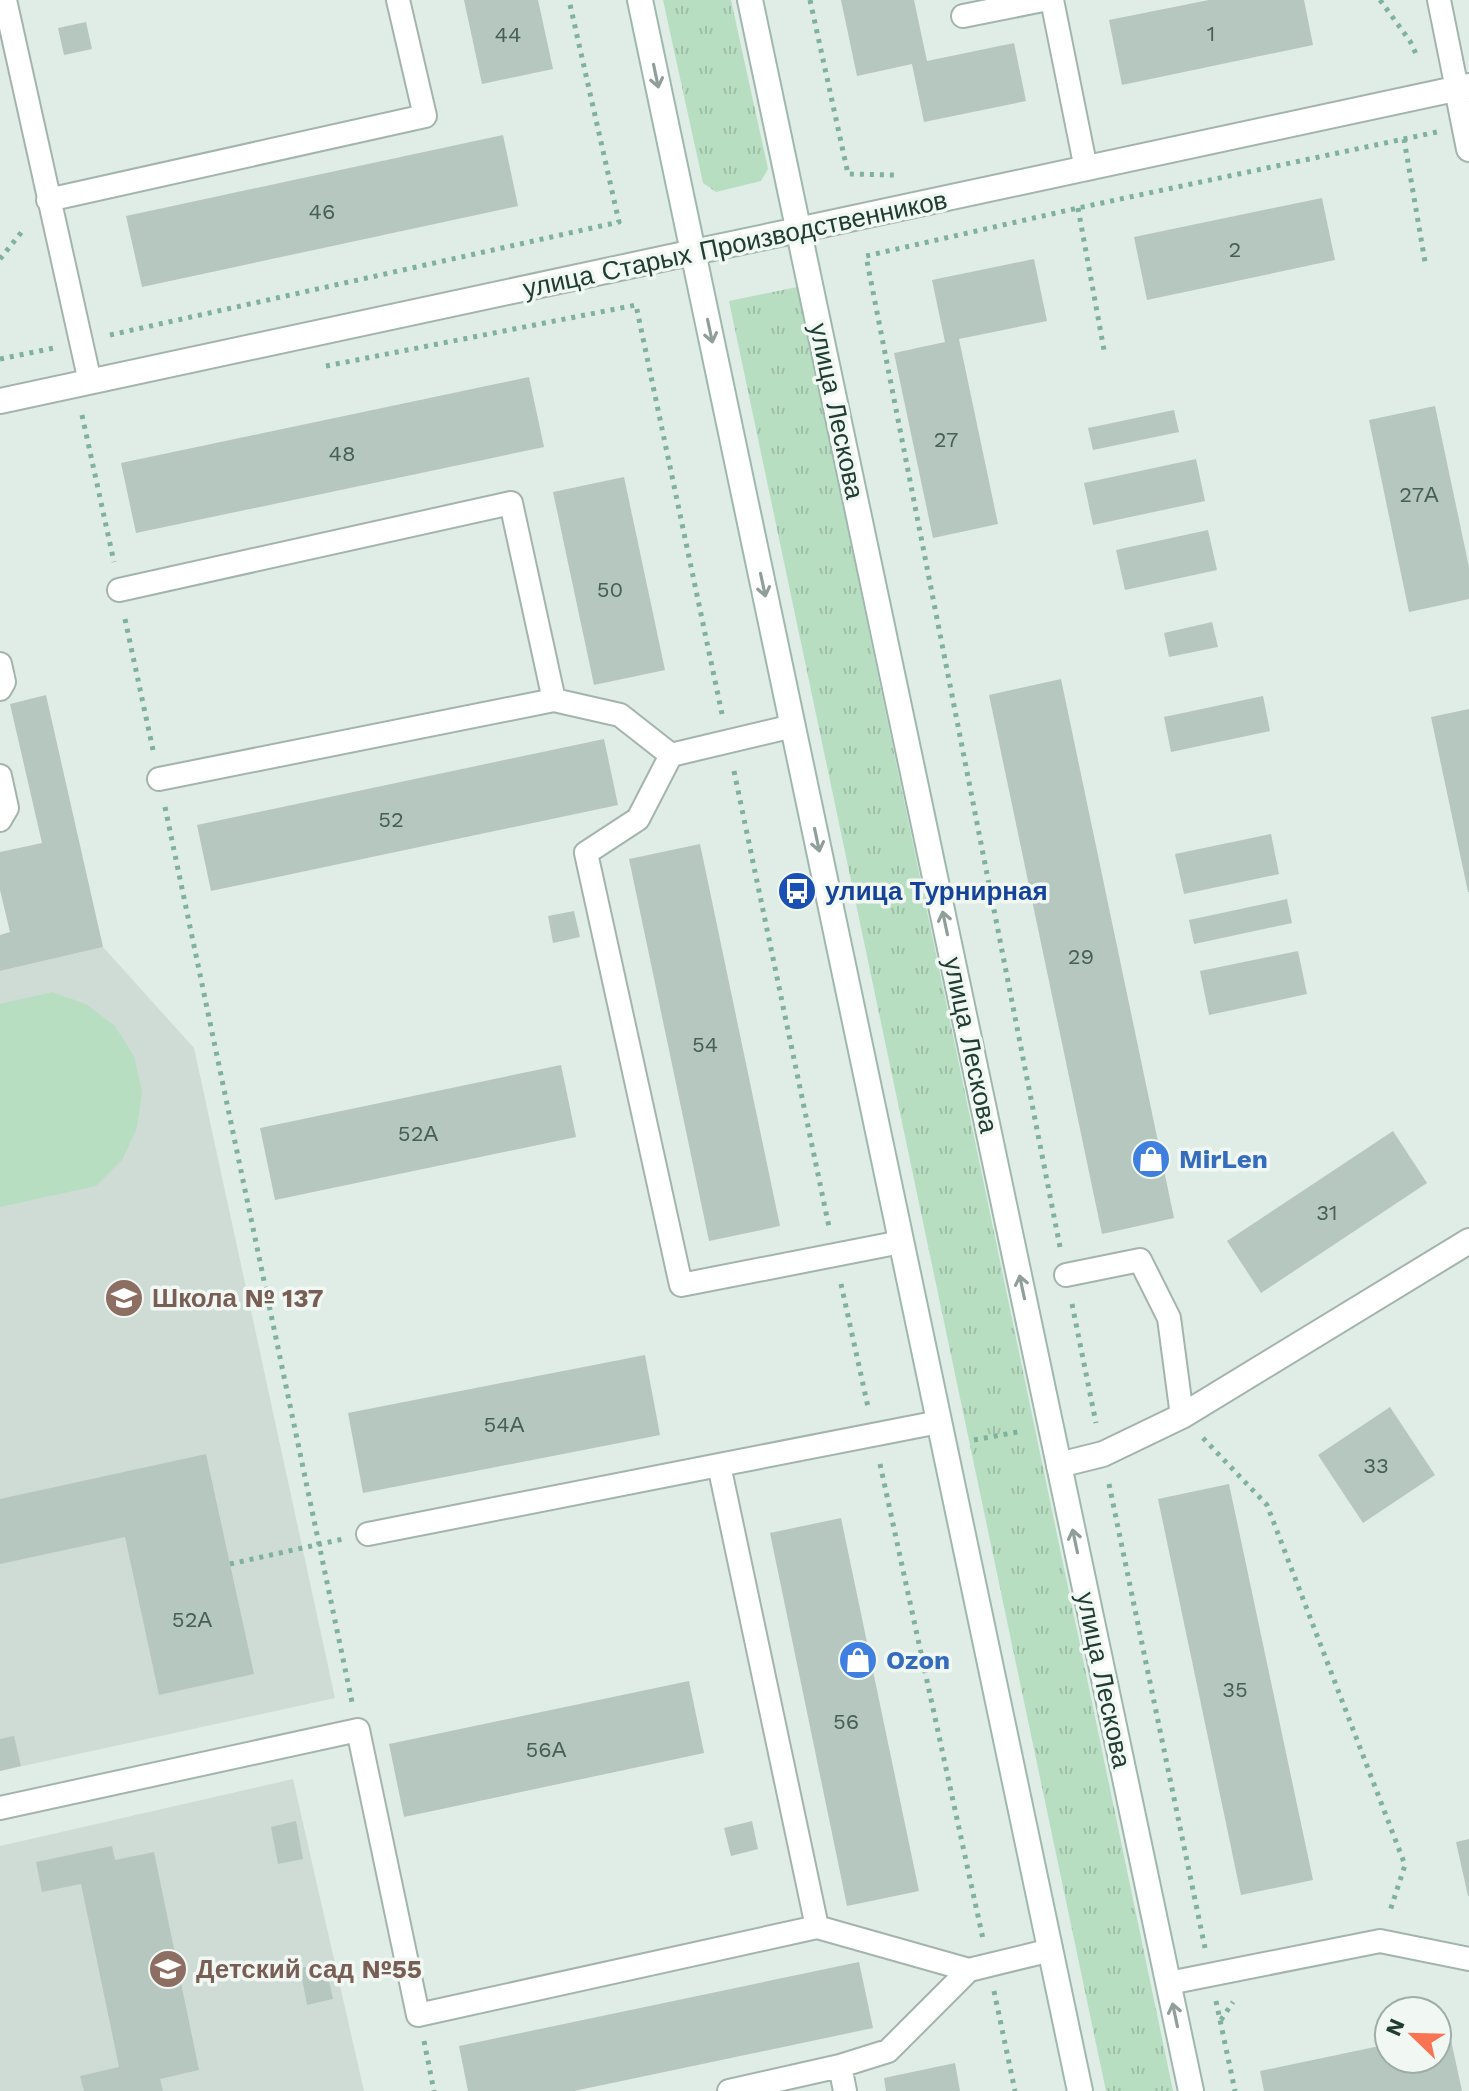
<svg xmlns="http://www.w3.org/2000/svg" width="1469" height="2091" viewBox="0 0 1469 2091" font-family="'Work Sans',sans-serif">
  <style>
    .built { fill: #cfdcd5 }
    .grass { fill: url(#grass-tufts) }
    .pitch { fill: #b8dec1 }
    .building { fill: #b6c7bf }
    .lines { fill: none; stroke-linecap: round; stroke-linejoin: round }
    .service-casing { stroke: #a3b4ad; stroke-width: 26 }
    .minor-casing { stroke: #a3b4ad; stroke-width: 28 }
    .tertiary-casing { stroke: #a3b4ad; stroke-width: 28 }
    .secondary-casing { stroke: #9eb8ae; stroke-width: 28 }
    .path { stroke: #7fb19f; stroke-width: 5; stroke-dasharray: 4 6; stroke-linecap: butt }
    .service { stroke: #fff; stroke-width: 22 }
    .minor { stroke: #fff; stroke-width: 24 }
    .tertiary { stroke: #fff; stroke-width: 24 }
    .secondary { stroke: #fff; stroke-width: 24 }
    .oneway { stroke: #909e9a }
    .labels { text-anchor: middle; stroke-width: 7; stroke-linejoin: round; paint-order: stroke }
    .number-label { font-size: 22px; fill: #466057 }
    .street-label { font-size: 26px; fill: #203d34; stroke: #f1f8f4 }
    .transit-label { font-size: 26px; font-weight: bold; fill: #164399; stroke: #f1f8f4; text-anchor: start }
    .shop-label { font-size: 26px; font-weight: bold; fill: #366cbe; stroke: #f1f8f4; text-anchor: start }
    .education-label { font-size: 26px; font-weight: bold; fill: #785e54; stroke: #f1f8f4; text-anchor: start }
  </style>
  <defs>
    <pattern id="grass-tufts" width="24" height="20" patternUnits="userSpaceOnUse" patternTransform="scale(2)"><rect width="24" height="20" fill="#b8dec1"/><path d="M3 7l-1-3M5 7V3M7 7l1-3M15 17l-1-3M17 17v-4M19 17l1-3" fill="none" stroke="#9ebfa6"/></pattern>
  </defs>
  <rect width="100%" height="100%" fill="#e0ece6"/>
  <path class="built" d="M103 947 194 1048 335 1698 0 1771V971Z
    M293 1779 364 2091H0V1846Z"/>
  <path class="grass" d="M663 0H731L768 169 761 181 716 192 703 183Z
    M797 287 1173 2091H1106L729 301Z"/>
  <path class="pitch" d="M52 992 86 1004 115 1026 134 1056 142 1092 137 1128 122 1160 96 1186 0 1207V1004Z"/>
  <path class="building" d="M464 0H538L553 69 482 84Z
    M841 0H914L927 61 1014 43 1026 101 924 122 912 64 857 76Z
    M1209 0H1304L1313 45 1122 85 1109 20Z
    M86 22 92 49 64 55 58 28Z
    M503 135 518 206 142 287 126 216Z
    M1322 198 1335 260 1147 300 1134 237Z
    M1034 259 1047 321 959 339 998 524 933 538 894 353 945 342 932 280Z
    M529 377 544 447 136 533 121 463Z
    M1435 406 1469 567V599L1409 612 1369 420Z
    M1174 410 1179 432 1093 450 1088 428Z
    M1196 459 1205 501 1093 525 1084 483Z
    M624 477 665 670 594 685 553 492Z
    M1208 530 1217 570 1125 590 1116 550Z
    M1212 622 1218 647 1169 657 1164 633Z
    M1061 679 1174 1218 1102 1234 989 695Z
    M46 695 103 947 0 971V935L10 932 0 890V852L42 843 10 704Z
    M1263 696 1270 731 1171 752 1164 717Z
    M1469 709V892H1468L1431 717Z
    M604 739 618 805 211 891 197 825Z
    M1271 834 1279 874 1184 894 1175 854Z
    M700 844 780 1226 709 1241 629 859Z
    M1287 899 1292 923 1194 944 1189 920Z
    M574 911 580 937 553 943 548 916Z
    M1298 951 1307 994 1209 1015 1200 971Z
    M561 1065 576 1137 275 1200 260 1128Z
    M1393 1131 1427 1183 1261 1293 1227 1241Z
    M645 1355 660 1435 363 1493 348 1413Z
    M1390 1407 1435 1475 1363 1523 1318 1455Z
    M206 1454 254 1674 159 1695 125 1537 0 1564V1499Z
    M1229 1484 1313 1880 1241 1895 1158 1499Z
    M841 1518 919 1891 847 1906 770 1533Z
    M689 1681 704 1753 404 1817 389 1744Z
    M14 1736 21 1766 0 1771V1739Z
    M296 1821 303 1859 278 1864 271 1827Z
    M752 1821 758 1849 731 1856 724 1828Z
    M1469 1839V1896H1468L1456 1842Z
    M112 1846 115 1860 154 1852 199 2070 160 2079 163 2091H84L80 2076 119 2067 81 1884 42 1892 36 1862Z
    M859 1962 873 2028 574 2091H468L459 2046Z
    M325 1963 333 1999 307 2005 300 1968Z
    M1449 2031 1462 2091H1264L1260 2071 1389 2044V2059H1437V2034Z
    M955 2063 960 2091H886L884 2078Z"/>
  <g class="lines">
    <defs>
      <path id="service" d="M5 0 90 382
        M1052 0 1086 169
        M1439 0 1457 89
        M963 16 1043 0
        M48 200 425 116 398 0
        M119 590 511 503 554 700
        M0 664 4 682 0 689
        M793 726 671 755 638 819 586 853 681 1285 901 1242
        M0 776 7 808 0 820
        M159 779 554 700 620 715 671 755
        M1066 1275 1140 1260 1169 1318 1182 1416
        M368 1534 719 1465
        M0 1808 358 1730 418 2015 817 1927 969 1970
        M817 1927 719 1465 939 1422
        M1169 1983 1380 1941 1469 1959
        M840 2066 845 2091
        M729 2091 840 2066 888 2051 969 1970 1051 1950"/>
      <path id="minor" d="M1457 89 1469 149
        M798 230 1469 86
        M1059 1465 1103 1454 1182 1416 1469 1241"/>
      <path id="tertiary" d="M0 401 694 252"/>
      <path id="secondary" d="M640 0 1080 2091
        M750 0 1191 2091
        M694 252 798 230"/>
    </defs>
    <use href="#service" class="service-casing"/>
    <use href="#minor" class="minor-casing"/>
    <use href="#tertiary" class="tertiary-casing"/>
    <use href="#secondary" class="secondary-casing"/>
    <path class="path" d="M810 0 848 174 895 175
      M1380 0 1410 41 1417 56
      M1404 139 1425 262
      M1078 208 1104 350
      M0 259 24 229
      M110 335 619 222 569 0
      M0 359 54 348
      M326 366 636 305 722 714
      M82 415 114 562
      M125 619 153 750
      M734 771 829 1227
      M165 807 352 1702
      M1060 1247 866 256 1078 208 1437 132
      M841 1284 868 1407
      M1072 1304 1096 1423
      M1203 1438 1267 1505 1405 1865 1389 1914
      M974 1440 1023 1431
      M880 1464 983 1939
      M1109 1484 1205 1948
      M230 1564 343 1539
      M994 1991 1015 2091
      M1216 2001 1235 2091
      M1221 2020 1233 2002
      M424 2041 434 2091"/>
    <use href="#service" class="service"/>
    <use href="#minor" class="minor"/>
    <use href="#tertiary" class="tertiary"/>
    <use href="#secondary" class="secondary"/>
  </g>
  <defs><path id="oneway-shaft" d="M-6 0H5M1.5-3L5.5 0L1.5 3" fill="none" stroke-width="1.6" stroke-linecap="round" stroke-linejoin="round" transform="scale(2)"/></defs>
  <g class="oneway">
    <use href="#oneway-shaft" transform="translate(656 76) rotate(78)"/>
    <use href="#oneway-shaft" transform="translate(710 331) rotate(78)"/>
    <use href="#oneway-shaft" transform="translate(763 585) rotate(78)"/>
    <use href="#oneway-shaft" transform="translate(817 840) rotate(78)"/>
    <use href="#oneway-shaft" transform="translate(945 923) rotate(-102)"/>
    <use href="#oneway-shaft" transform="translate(1022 1287) rotate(-102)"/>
    <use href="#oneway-shaft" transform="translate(1075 1541) rotate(-102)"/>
    <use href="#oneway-shaft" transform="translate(1175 2015) rotate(-102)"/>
  </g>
  <defs>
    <symbol id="bus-disc" viewBox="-11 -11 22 22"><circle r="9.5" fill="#1a4fb4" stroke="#f1f8f4"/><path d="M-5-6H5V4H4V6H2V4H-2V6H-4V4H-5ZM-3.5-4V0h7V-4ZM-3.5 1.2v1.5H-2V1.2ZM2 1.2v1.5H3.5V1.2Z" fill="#fff"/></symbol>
    <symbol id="shop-disc" viewBox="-11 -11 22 22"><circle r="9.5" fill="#3f7fe0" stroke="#f1f8f4"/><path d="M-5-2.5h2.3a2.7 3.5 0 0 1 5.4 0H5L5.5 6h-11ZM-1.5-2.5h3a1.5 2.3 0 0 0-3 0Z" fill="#fff"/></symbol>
    <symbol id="school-disc" viewBox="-11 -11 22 22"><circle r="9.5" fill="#8d6e63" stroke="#f1f8f4"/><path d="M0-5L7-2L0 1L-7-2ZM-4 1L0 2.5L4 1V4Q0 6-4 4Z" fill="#fff"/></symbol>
  </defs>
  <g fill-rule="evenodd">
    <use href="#bus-disc" x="775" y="869" width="44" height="44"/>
    <use href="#shop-disc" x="1129" y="1137" width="44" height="44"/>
    <use href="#school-disc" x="102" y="1276" width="44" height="44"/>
    <use href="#shop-disc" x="836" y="1638" width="44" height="44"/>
    <use href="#school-disc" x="146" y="1947" width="44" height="44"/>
  </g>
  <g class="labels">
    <g class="number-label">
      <text x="1211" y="41">1</text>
      <text x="508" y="42">44</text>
      <text x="322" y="219">46</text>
      <text x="1235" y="257">2</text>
      <text x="946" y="447">27</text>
      <text x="342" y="461">48</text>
      <text x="1419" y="502">27А</text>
      <text x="610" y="597">50</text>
      <text x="391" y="827">52</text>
      <text x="1081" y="964">29</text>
      <text x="705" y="1052">54</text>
      <text x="418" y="1141">52А</text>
      <text x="1327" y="1220">31</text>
      <text x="504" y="1432">54А</text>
      <text x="1376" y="1473">33</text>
      <text x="192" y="1627">52А</text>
      <text x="1235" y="1697">35</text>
      <text x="846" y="1729">56</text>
      <text x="546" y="1757">56А</text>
    </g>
    <g class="street-label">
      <text transform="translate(735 244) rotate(-12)" y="9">улица Старых Производственников</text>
      <text transform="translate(837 411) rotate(78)" y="9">улица Лескова</text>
      <text transform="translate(971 1045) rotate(78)" y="9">улица Лескова</text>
      <text transform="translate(1104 1680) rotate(78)" y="9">улица Лескова</text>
    </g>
    <g class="transit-label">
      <text x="825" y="900">улица Турнирная</text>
    </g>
    <g class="shop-label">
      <text x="1179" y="1168">MirLen</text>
      <text x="886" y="1669">Ozon</text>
    </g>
    <g class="education-label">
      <text x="152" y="1307">Школа № 137</text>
      <text x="196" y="1978">Детский сад №55</text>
    </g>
  </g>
  <g transform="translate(1413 2035) rotate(293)"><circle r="38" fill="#f1f8f4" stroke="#9dada7" stroke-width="2"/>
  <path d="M0-6L14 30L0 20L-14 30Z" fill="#f87453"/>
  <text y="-12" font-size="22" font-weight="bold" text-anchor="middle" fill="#203d34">N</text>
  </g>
</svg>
